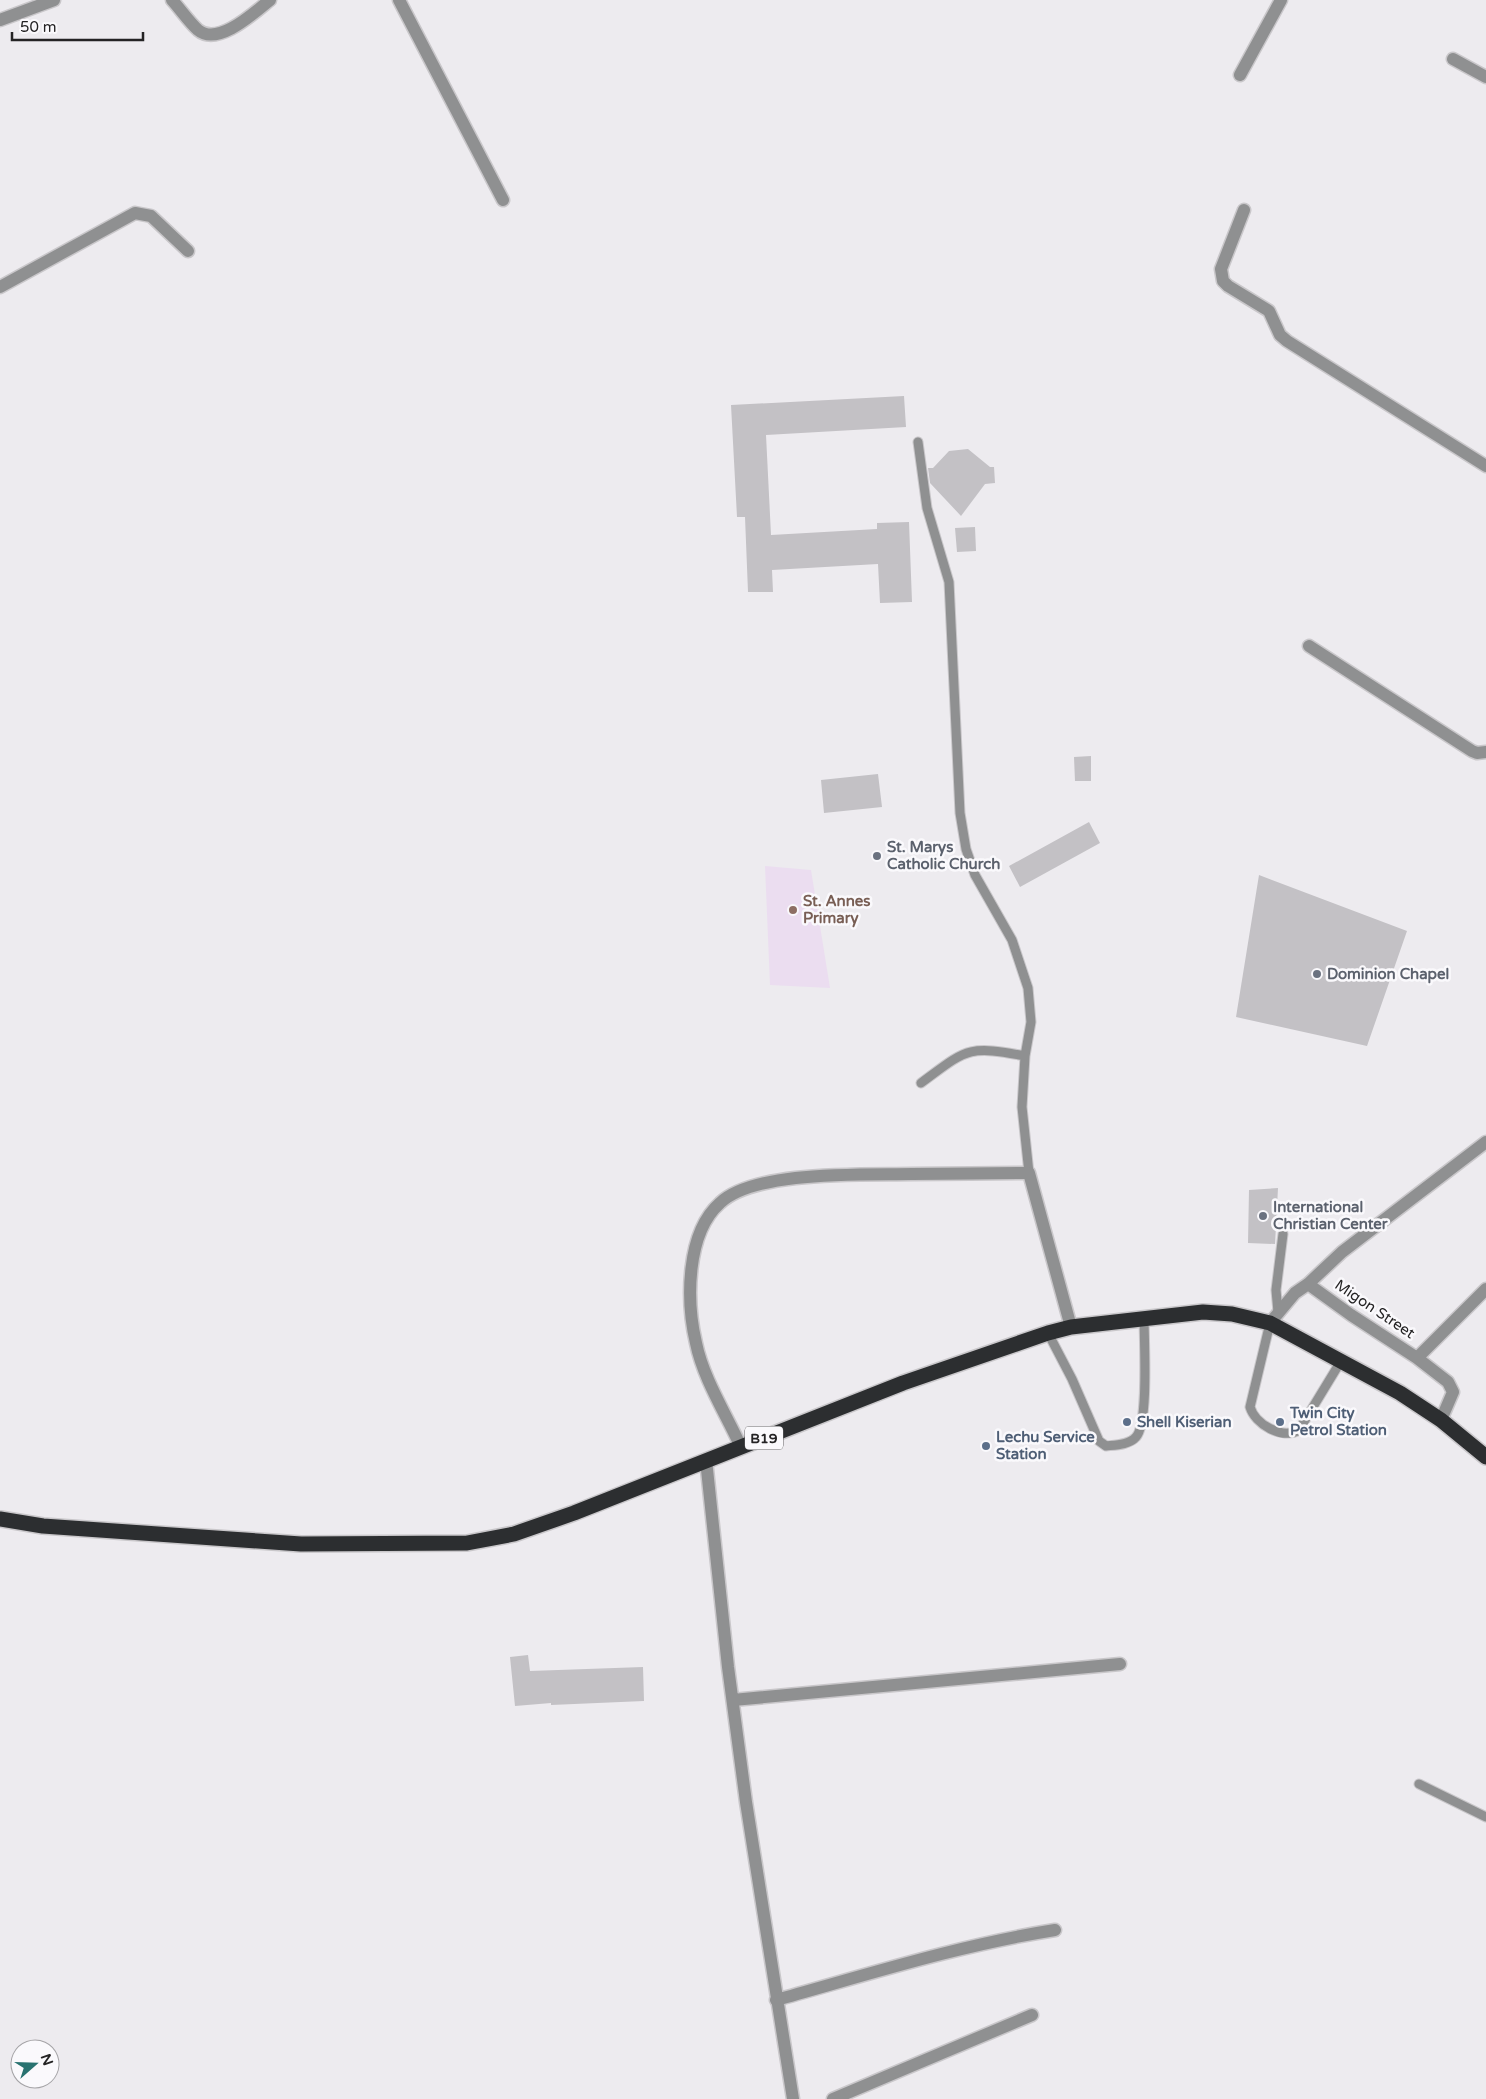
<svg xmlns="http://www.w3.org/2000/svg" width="1486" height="2099" viewBox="0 0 1486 2099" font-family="'Varela Round',sans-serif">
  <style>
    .education { fill: #ebddf0 }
    .building { fill: #c3c1c5 }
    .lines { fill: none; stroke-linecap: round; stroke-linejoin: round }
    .lane-casing { stroke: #c9c7ca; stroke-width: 11 }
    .street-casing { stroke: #c9c7ca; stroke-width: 15 }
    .highway-casing { stroke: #c9c7ca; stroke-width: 18 }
    .lane { stroke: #8f9091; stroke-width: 9 }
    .street { stroke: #8f9091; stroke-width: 12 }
    .highway { stroke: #2c2e30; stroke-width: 15 }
    .worship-dot { fill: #6b7280; stroke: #faf9fc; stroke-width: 2 }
    .education-dot { fill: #8d6e63; stroke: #faf9fc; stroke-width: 2 }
    .service-dot { fill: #5c6f8a; stroke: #faf9fc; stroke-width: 2 }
    .labels { text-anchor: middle; stroke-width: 5; stroke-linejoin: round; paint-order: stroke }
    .shield { fill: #faf9fc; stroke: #646365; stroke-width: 1 }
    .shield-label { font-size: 14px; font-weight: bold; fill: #242324 }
    .worship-label { font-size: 15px; font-weight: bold; fill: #5b616d; stroke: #faf9fc; text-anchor: start }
    .education-label { font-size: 15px; font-weight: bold; fill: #785e54; stroke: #faf9fc; text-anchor: start }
    .street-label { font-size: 15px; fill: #242324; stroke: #faf9fc }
    .service-label { font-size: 15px; font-weight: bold; fill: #4e5e75; stroke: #faf9fc; text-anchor: start }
  </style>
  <rect width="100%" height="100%" fill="#edebef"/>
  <path class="education" d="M765 866 811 870 830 988 770 985Z"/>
  <path class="building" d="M904 396 906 427 766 435 771 535 877 529V523L909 522 912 602 880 603 878 564 772 570 773 592H748L745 517H737L731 405Z
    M968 449 990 467H994L995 483 985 484 961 516 930 483 928 468H933L949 451Z
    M975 527 976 551 957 552 955 528Z
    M1091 756V781H1075L1074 757Z
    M878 774 882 807 824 813 821 780Z
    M1089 822 1100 843 1020 887 1009 866Z
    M1259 875 1407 931 1367 1046 1236 1017Z
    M1278 1188 1275 1244 1248 1243 1249 1190Z
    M528 1655 530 1671 643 1667 644 1701 551 1705V1703L515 1706 510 1657Z"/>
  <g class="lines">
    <defs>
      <path id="lane" d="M918 442 927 508 949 582 960 813 966 849 975 875 1012 940 1028 988 1031 1022 1025 1056 1022 1107 1029 1173
        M921 1083C967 1049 967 1045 1025 1056
        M1278 1312 1276 1290 1283 1234
        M1270 1323 1250 1407C1255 1424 1282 1440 1299 1430L1341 1361
        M1048 1333 1072 1379 1099 1441 1106 1446C1115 1445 1129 1445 1136 1437 1149 1423 1144 1340 1144 1317
        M1419 1784 1486 1817"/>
      <path id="street" d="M172 0C181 10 189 22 198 30 218 47 255 12 270 0
        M399 0 503 200
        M0 20 54 0
        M1453 59 1486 77
        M1240 75 1281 0
        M1244 210 1221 269 1223 281 1228 286 1269 311 1280 335 1287 341 1486 466
        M0 287 135 213 151 216 188 251
        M1309 646 1472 751 1477 753 1486 752
        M1308 1284 1351 1315 1417 1358 1486 1289
        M1270 1323 1295 1293 1308 1284 1342 1252 1486 1142
        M1417 1358 1448 1382 1453 1392 1441 1420
        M741 1447C726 1414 703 1378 696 1343 686 1301 686 1233 720 1203 755 1170 864 1175 912 1174 951 1174 990 1173 1029 1173L1071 1327
        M706 1460 728 1667 746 1802 793 2099
        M733 1700 1120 1664
        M776 2000C869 1974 960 1945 1055 1930
        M833 2099 1032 2015"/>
      <path id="highway" d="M0 1519 43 1526 301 1544 467 1543 514 1534 574 1513 903 1383 1048 1333 1071 1327 1203 1312 1232 1314 1270 1323 1400 1393 1441 1420 1486 1457"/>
    </defs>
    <use href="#lane" class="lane-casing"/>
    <use href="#street" class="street-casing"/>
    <use href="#highway" class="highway-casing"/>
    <use href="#lane" class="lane"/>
    <use href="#street" class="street"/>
    <use href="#highway" class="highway"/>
  </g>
  <g class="worship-dot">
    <circle cx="877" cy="856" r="5"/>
    <circle cx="1317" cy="974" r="5"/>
    <circle cx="1263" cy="1216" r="5"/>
  </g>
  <circle class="education-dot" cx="793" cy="910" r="5"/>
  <g class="service-dot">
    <circle cx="1127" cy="1422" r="5"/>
    <circle cx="1280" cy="1422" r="5"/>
    <circle cx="986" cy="1446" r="5"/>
  </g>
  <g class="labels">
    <rect class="shield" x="745" y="1426.5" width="38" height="23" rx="4"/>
    <g class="shield-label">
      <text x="764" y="1443">B19</text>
    </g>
    <g class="worship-label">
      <text x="887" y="852">St. Marys<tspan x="887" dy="17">Catholic Church</tspan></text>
      <text x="1327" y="979">Dominion Chapel</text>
      <text x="1273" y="1212">International<tspan x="1273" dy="17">Christian Center</tspan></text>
    </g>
    <g class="education-label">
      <text x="803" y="906">St. Annes<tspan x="803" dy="17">Primary</tspan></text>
    </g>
    <g class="street-label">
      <text transform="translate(1375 1309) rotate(34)" y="5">Migon Street</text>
    </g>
    <g class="service-label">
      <text x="1290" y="1418">Twin City<tspan x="1290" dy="17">Petrol Station</tspan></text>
      <text x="1137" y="1427">Shell Kiserian</text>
      <text x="996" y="1442">Lechu Service<tspan x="996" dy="17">Station</tspan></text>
    </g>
  </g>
  <g transform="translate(35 2064) rotate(70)"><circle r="24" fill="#faf9fc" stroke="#a4a3a6"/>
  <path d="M0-4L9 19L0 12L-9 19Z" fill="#287270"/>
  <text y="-8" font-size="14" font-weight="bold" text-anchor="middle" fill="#242324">N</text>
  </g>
  <path d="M12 32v8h131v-8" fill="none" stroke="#242324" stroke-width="2.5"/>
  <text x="20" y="32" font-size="15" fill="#242324" stroke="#faf9fc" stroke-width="4" paint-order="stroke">50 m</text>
</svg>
